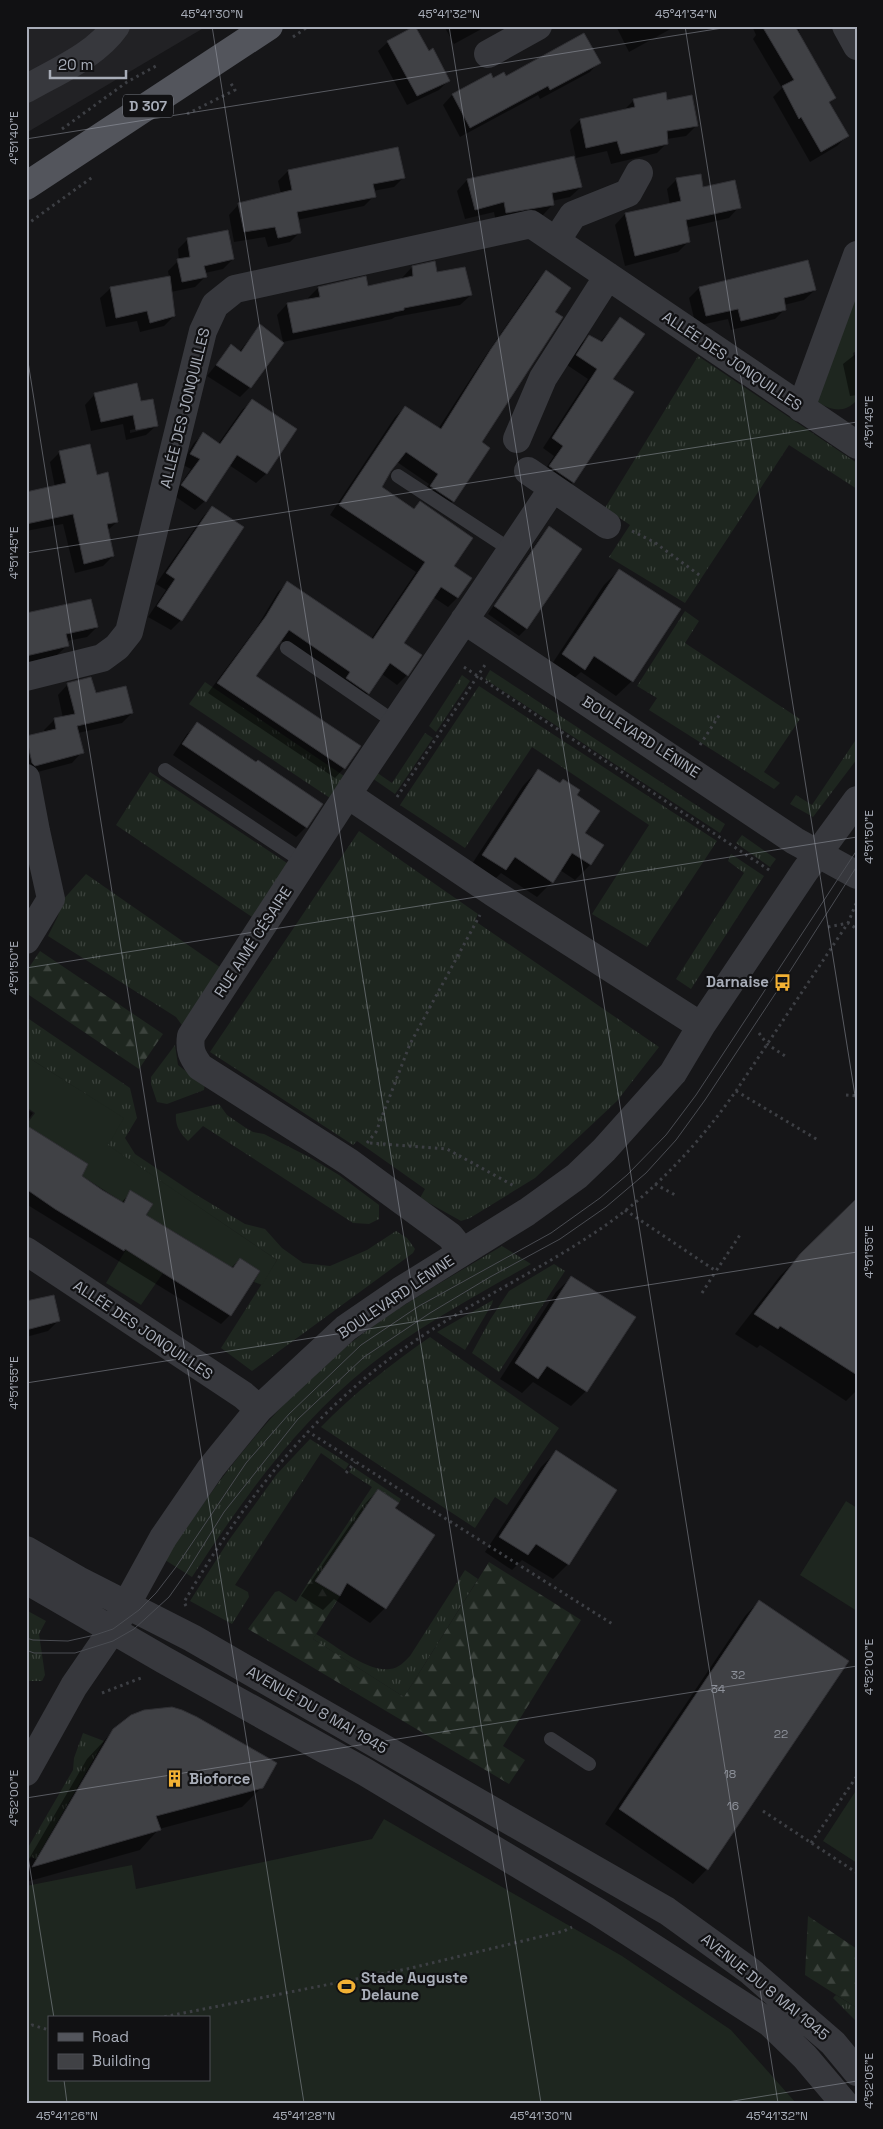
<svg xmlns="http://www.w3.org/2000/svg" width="883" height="2129" viewBox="0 0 883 2129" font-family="'Space Grotesk',sans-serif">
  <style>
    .built { fill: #222225 }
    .grass { fill: url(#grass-tufts) }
    .forest { fill: url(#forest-firs) }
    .garden { fill: #1e261f; fill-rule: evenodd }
    .shadow { fill: #0007; fill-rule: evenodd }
    .building { fill: #404145; stroke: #303034 }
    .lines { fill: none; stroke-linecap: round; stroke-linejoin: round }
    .path { stroke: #3d3f44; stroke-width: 3; stroke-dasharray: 2.5 4; stroke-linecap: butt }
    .lane { stroke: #37383d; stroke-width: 14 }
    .street { stroke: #37383d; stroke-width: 28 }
    .primary { stroke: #53555c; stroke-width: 28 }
    .tram { stroke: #4a4c52; stroke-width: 1 }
    .ticks { fill: none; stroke: #a8adb8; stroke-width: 1; stroke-opacity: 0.45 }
    .labels { text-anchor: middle; stroke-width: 4.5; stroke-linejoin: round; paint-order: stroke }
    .number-label { font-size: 12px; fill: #8e929b }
    .shield { fill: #111113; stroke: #7b7e86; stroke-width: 1 }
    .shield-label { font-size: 14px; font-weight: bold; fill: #a8adb8 }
    .street-label { font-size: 15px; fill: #a8adb8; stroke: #111113 }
    .poi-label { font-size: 15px; font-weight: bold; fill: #a8adb8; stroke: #111113; text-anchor: start }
    .neatline { fill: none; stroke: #a8adb8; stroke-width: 2 }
    .ticks-label { font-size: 12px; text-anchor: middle; fill: #a8adb8 }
  </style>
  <defs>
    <pattern id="grass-tufts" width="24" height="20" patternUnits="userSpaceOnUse" patternTransform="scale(1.25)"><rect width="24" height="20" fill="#1e261f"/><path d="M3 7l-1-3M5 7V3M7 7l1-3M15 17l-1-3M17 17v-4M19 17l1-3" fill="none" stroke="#3c433d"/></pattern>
    <pattern id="forest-firs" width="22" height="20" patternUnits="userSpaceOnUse" patternTransform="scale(1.25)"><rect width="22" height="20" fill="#1e261f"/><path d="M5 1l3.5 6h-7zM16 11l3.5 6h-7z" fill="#3c433d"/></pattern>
  </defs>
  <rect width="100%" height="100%" fill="#161618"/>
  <path class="built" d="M26 26H207L26 133Z"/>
  <path class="grass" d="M698 356 857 463V489L789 445 685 603 609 557 630 525 605 508Z
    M685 611 699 621 685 643 800 719 764 772 780 783 774 789 649 710 657 698 637 686Z
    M490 670 725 824 720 833 485 679Z
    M462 675 470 681 436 732 429 726Z
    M205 682 344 776 330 798 189 704Z
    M479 686 717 841 647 947 592 914 649 825 532 747 465 848 400 805Z
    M425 733 433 738 395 794 372 778 376 772 392 783Z
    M857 738V759L813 817 790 804 796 795 812 805Z
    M150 772 293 867 255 919 116 825Z
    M359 831 478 914 475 921 659 1047 617 1101 535 1178 470 1218 461 1221 420 1198 425 1189 357 1141 353 1145 210 1052Z
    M742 835 776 859 770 867 736 843Z
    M731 854 764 876 691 989 676 979 744 873 728 861Z
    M86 874 224 970 184 1028 176 1017 48 936 58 916 61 902Z
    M26 1017 130 1088 137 1118 125 1138 135 1154 195 1194 245 1224 265 1229 282 1248 303 1263 330 1266 367 1250 396 1231 407 1238 415 1249 413 1253 252 1371 221 1348 277 1260 107 1145 123 1118 26 1056Z
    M175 1045 178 1065 196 1079 205 1082 204 1090 167 1104 157 1102 151 1084V1077Z
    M219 1104 227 1115 246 1128 253 1132 264 1134 311 1158 339 1175 379 1205V1219L369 1224 353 1223 203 1126 188 1141C180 1133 175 1126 176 1114Z
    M502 1246 531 1264C476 1296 419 1326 370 1365 296 1424 243 1499 192 1577L165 1560C218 1478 275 1403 352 1342 399 1305 451 1277 502 1246Z
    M554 1264 565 1271 499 1372 472 1353 490 1320 509 1291Z
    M493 1300 492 1304 465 1350 437 1332Z
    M430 1337 559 1428 507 1505 495 1497 475 1528 321 1427C354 1393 391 1364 430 1337Z
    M310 1439 349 1464 345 1470 321 1453 235 1585 248 1592 249 1597 232 1624 190 1601 229 1540 277 1474Z
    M353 1467 401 1499 399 1503 378 1489 315 1581 311 1578 372 1487 349 1472Z
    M465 1570 478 1579 404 1697 313 1639 316 1634C337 1646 366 1672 390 1669 399 1668 404 1662 410 1656Z
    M26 1610 46 1621 39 1634 45 1675 42 1681H26Z
    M83 1733 104 1741 36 1859 31 1857 26 1866V1851L73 1770 74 1758Z
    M836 1995 857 2008V2022L833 1998Z"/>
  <path class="forest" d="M40 951 163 1034 139 1069 26 993V972Z
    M489 1562 581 1620 503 1746 525 1760 509 1784 248 1629 275 1592 279 1591 296 1602 311 1578 340 1596 313 1639 404 1697Z
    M808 1916 857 1949V2008L805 1975Z"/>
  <path class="garden" d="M857 288V351L853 353 857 371V400C844 415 829 410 815 400Z
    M26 1056 124 1118 108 1145 277 1260 262 1285 254 1282 260 1271 240 1258 233 1268 171 1230 149 1264 163 1273 141 1305 106 1283 153 1204 130 1191 124 1203 82 1176 88 1164 26 1125 35 1113 26 1107Z
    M846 1501 857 1508V1611L800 1575Z
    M857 1789V1863L823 1841Z
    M384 1819 622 1956 731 2030 796 2103H26V1886L132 1865 136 1889 372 1839ZM49 2018H209V2080H49Z"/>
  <path class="shadow" d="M444 26H487L454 44Z
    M616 26H676L629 52Z
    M752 26H797L801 36 800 37 834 98 829 103 847 136 837 146 810 162 773 97 782 88 753 39 756 35Z
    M388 42 428 53 449 80 439 90 407 105 378 51Z
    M599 62 590 72 540 99 538 95 460 137 443 105 452 95 490 75 493 80Z
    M634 100 666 102 696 126 686 136 667 139V143L657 153 611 164 607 151 576 158 570 130 580 120 624 110Z
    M288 171 404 177 394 187 373 191 374 196 364 206 297 220 300 232 290 242 268 247 265 237 234 242 229 215 239 204 281 194 278 181Z
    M677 179 702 189 739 207 729 218 686 228 689 241 678 252 625 266 615 225 625 214 670 205 667 189Z
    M467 180 581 187 570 197 552 201 553 204 543 215 496 223 494 212 465 219 457 191Z
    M188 239 233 259 223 269 205 273V277L195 287 171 292 174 316 164 326 140 332 137 321 106 327 100 298 111 288 169 277 168 271 179 260 178 249Z
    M412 267 436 274 471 295 460 305 395 317 392 319 283 342 277 315 287 304 309 300 308 298 318 288H367L402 280V278Z
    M546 272 553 312 480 442 488 448 453 501 443 511 421 496 429 484 397 462 381 487 413 509 420 502 453 566 470 579 457 598 448 607 433 597 403 643 407 675 397 685 382 674 368 693 359 703 341 682 280 640 254 676 344 768 335 778 208 693 257 627 278 592 287 583 371 639 416 572 330 515 395 417 405 407 438 429 482 361 536 282Z
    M699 288 815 290 804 300 784 305 785 309 775 319 731 330 728 319 696 326 689 298Z
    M620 319 611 379 632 393 573 482 563 492 540 477 554 456 543 448 588 379 567 365 579 346 589 336 600 342Z
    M260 326 250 387 240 397 207 376 231 346 239 352Z
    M857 353V395L850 396 843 364Z
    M95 394 141 403 157 425 146 435 126 440 123 424 91 431 85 405ZM147 427V429L130 433V430Z
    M252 401 295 430 266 474 256 483 229 465 205 501 195 510 173 495 191 469 181 464 194 443 203 434 218 444 242 410Z
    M60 452 96 476 117 522 107 531 113 556 103 566 75 573 63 524 26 531V493L55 487 50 462Z
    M212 507 181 620 171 630 148 617 166 590 156 584 202 518Z
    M549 528 527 628 519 636 488 614 541 536Z
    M619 570 632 681 616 696 581 672 568 684 548 670 604 585Z
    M26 614 97 627 87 637 67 641 68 645 57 655 26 663Z
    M68 684 95 695 132 713 122 723 78 733 82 752 72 763 26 775V737L45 733 44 730 54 720 63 718 58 695Z
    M198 724 321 804 306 827 296 837 173 755 187 734Z
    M538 770 576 796 590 865 575 880 560 870 552 882 537 897 501 873 489 885 468 870 523 786Z
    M26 1109 33 1113 26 1123Z
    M26 1126 80 1176 121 1203 131 1192 144 1216 231 1268 240 1259 230 1315 221 1324 26 1204Z
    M857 1202V1390L846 1401 760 1345 757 1348 735 1334 780 1276 845 1211Z
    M572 1277 586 1391 571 1406 533 1382 522 1393 500 1379 556 1292Z
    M26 1302 58 1321 48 1331 26 1337Z
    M556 1452 568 1564 553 1579 522 1560 512 1570 485 1552 541 1467Z
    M378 1490 385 1608 370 1623 334 1599 323 1610 301 1596 363 1506Z
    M759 1601 707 1869 693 1884 605 1824 745 1616Z
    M153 1709H172L262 1787 242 1807 159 1829 140 1850 26 1882V1864L87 1759 119 1725 132 1716Z"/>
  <path class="building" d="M415 26 429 51 433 48 450 81 417 96 387 41Z
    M762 26H795L836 98 829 102 849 136 821 152 801 117 799 119 782 86 794 80Z
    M584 33 601 63 550 90 548 86 470 128 452 94 491 73 493 78 504 72 506 76Z
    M666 92 667 100 692 95 698 126 667 131 668 144 621 154 617 141 586 148 580 119 635 107 633 99Z
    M398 147 405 178 373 184 376 197 297 212 301 233 278 238 275 227 244 232 238 203 292 190 288 170Z
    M574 156 582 187 552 193 554 205 506 213 504 202 475 210 467 179Z
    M701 174 703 187 735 180 741 208 686 220 690 242 635 256 625 213 681 201 676 178Z
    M228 230 234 259 204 266 207 277 182 282 177 259 190 257 187 238Z
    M808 260 816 290 784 298 786 310 741 321 738 309 706 316 699 287Z
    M435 261 437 272 465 267 472 295 404 308V310L293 333 287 303 320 297 318 287 366 276 368 286 413 276 412 266Z
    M546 270 571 288 555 312 563 317 482 442 490 448 454 502 430 486 438 474 406 452 391 471 382 487 414 509 420 501 473 538 454 566 472 578 458 598 441 587 404 643 422 655 408 676 390 663 369 694 346 678 350 672 289 630 256 676 361 746 345 769 217 683 266 616 287 581 373 639 425 562 339 505 405 406 441 429 491 349Z
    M170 276 175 316 150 323 147 311 116 318 110 287Z
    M620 317 645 334 613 379 634 392 574 483 549 466 563 446 552 438 597 369 576 355 589 335 602 342Z
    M260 324 284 343 251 388 216 365 231 344 241 352Z
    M137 383 141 401 153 399 158 426 136 430 133 415 101 422 94 393Z
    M252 399 297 429 267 474 237 455 206 502 181 485 200 459 190 454 203 432 220 444Z
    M90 444 97 475 108 472 118 522 107 524 114 556 84 564 73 514 26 524V492L66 483 59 451Z
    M212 506 244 527 182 621 157 606 175 579 166 573Z
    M549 526 582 549 527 629 494 606Z
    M619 569 681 609 633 682 594 656 585 670 562 654Z
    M91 599 98 627 66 634 69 646 26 656V613Z
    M91 677 96 693 126 686 133 713 77 726 84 753 35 766 32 763 26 736 56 729 54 718 75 714 67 683Z
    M197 722 256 762 258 760 323 804 307 828 182 744Z
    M538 769 560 783 563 779 580 790 577 795 600 811 585 833 604 845 591 865 572 853 553 883 515 857 506 870 482 855Z
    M26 1125 88 1164 82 1176 102 1190 124 1203 130 1190 153 1204 146 1215 233 1268 240 1258 260 1271 231 1316 125 1249 124 1251 55 1209 26 1189Z
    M857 1198V1375L780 1326 778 1329 754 1314 800 1254Z
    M571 1276 636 1317 587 1392 547 1366 538 1379 515 1363Z
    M54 1295 60 1321 26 1330V1301Z
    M556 1450 617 1490 569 1565 536 1544 528 1555 499 1537Z
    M378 1489 399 1503 395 1508 435 1535 386 1609 347 1583 340 1596 315 1581Z
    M759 1600 849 1661 708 1870 619 1809Z
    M172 1707 182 1710 197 1717 277 1763 263 1788 156 1816 161 1830 32 1867 113 1729 131 1715 144 1710Z"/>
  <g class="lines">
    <path class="path" d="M293 37 309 26
      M187 114 235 90 230 82
      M62 129 127 82 156 66
      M26 225 94 176
      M632 531 654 542 702 577
      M464 667 772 872
      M700 745 720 714
      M397 797 485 665
      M828 927 848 923 857 929
      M759 1033 767 1044 788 1058
      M736 1091 818 1140
      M846 1095 857 1096
      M367 1143 376 1132 410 1044 480 915
      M370 1143 447 1149 516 1187
      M655 1184 677 1196
      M625 1210 716 1271 740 1235
      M702 1293 716 1271
      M307 1431 614 1625
      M346 1473 355 1462
      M186 1606 184 1602C243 1502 312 1411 409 1345 472 1301 543 1269 606 1225 656 1190 701 1141 736 1091L848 923 857 901
      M102 1693 141 1678
      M763 1811 857 1873
      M811 1843 857 1776
      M158 2018 407 1969 564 1931 572 1927
      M26 2029 32 2025 49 2030"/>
    <path class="lane" d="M398 476 511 550
      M287 648 396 723
      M165 770 305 863
      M551 1739 589 1764"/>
    <path class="street" d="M846 26 857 46
      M488 54 538 26
      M26 89C57 71 95 56 116 26
      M556 241 573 215 628 193 639 173
      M801 408 857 255
      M517 439 543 378 608 276
      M528 471 607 525
      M464 620 795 841 857 875
      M26 677 102 658 117 647 129 632 203 331 215 305 235 289 531 224 857 445
      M26 778 36 831 51 899 26 940
      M348 795 492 892 701 1026
      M26 1251 243 1395 259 1409
      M463 1252 450 1236 349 1162 200 1067C192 1056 189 1050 191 1036L359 777 553 488
      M26 1550 78 1580 192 1638 667 1911 750 1971 833 2043 857 2072
      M26 1580 164 1660 365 1772 598 1912 770 2023 805 2057 844 2103
      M26 1772 74 1686 113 1629 163 1538 211 1468 259 1409 346 1328 400 1291 527 1212 577 1176 604 1150 673 1073 701 1026 805 871 857 800"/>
    <path class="primary" d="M26 186 269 26"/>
    <path class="tram" d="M26 1638 33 1640 68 1641 95 1635 113 1629 139 1610 156 1593 176 1567 246 1463 289 1414 361 1345 419 1306 551 1233 600 1198 627 1175 666 1135 696 1095 857 850
      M26 1650 34 1653H75L113 1641 134 1629 169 1597 186 1573 224 1512 298 1419 364 1357 430 1313 490 1277 560 1239 606 1207 646 1173 676 1140 705 1100 783 982 857 866"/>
  </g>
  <path class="ticks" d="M212 26 541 2103M449 26 778 2103M685 26 857 1108M26 139 735 26M26 349 304 2103M26 553 857 422M26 968 857 837M26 1383 857 1252M26 1798 857 1666M26 1844 54 2018M64 2080 67 2103M721 2103 857 2081"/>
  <defs>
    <symbol id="bus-bare" viewBox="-9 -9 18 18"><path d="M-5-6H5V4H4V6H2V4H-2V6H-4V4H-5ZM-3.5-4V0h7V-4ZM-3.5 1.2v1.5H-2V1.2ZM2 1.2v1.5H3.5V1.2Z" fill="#f2b134" stroke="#111113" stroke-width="2.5" paint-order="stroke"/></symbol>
    <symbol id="building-bare" viewBox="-9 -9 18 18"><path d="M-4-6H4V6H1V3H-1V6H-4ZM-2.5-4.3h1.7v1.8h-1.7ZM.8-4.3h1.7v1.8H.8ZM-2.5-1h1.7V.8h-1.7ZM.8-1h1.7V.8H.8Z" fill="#f2b134" stroke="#111113" stroke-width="2.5" paint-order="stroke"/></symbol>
    <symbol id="stadium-bare" viewBox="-9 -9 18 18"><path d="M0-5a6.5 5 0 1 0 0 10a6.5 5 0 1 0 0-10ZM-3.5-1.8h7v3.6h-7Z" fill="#f2b134" stroke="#111113" stroke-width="2.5" paint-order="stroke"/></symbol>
  </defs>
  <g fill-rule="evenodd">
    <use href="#bus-bare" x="770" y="970" width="25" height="25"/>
    <use href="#building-bare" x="162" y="1766" width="25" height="25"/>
    <use href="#stadium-bare" x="334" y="1974" width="25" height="25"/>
  </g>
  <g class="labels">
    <g class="number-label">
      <text x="738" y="1679">32</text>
      <text x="718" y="1693">34</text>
      <text x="781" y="1738">22</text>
      <text x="730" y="1778">18</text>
      <text x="733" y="1810">16</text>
    </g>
    <rect class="shield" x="123" y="94.5" width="50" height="23" rx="4"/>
    <g class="shield-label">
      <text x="148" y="111">D 307</text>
    </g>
    <g class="street-label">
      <text transform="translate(732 361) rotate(34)" y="5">ALLÉE DES JONQUILLES</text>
      <text transform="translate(185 408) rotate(-76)" y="5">ALLÉE DES JONQUILLES</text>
      <text transform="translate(641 737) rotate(33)" y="5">BOULEVARD LÉNINE</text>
      <text transform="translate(253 942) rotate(-57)" y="5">RUE AIMÉ CÉSAIRE</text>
      <text transform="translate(396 1297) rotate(-34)" y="5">BOULEVARD LÉNINE</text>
      <text transform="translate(143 1330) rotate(34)" y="5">ALLÉE DES JONQUILLES</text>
      <text transform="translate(317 1710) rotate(30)" y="5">AVENUE DU 8 MAI 1945</text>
      <text transform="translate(765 1987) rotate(39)" y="5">AVENUE DU 8 MAI 1945</text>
    </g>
    <g class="poi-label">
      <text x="769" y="987" text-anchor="end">Darnaise</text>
      <text x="189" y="1784">Bioforce</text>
      <text x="361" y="1983">Stade Auguste<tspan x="361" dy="17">Delaune</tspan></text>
    </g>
  </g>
  <rect width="883" height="2129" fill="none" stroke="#111113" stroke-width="55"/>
  <rect x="48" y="2016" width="162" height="65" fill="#111113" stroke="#4d4f55"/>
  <rect x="58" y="2033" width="25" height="8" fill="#53555c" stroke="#4d4f55"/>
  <text x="92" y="2042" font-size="15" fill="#a8adb8">Road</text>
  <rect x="58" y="2054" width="25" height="15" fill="#404145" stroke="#4d4f55"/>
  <text x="92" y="2066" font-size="15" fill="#a8adb8">Building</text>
  <path d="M50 70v8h76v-8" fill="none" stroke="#a8adb8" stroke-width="2.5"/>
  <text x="58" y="70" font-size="15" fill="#a8adb8" stroke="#111113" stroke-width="4" paint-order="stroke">20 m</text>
  <rect x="28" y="28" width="828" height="2074" class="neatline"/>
  <g class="ticks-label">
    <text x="212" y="18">45°41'30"N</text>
    <text x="449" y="18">45°41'32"N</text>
    <text x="686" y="18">45°41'34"N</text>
    <text transform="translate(14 138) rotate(-90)" y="4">4°51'40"E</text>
    <text transform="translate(869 422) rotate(-90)" y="4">4°51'45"E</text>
    <text transform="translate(14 553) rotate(-90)" y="4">4°51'45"E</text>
    <text transform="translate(869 837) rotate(-90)" y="4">4°51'50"E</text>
    <text transform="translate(14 968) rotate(-90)" y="4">4°51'50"E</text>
    <text transform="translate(869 1252) rotate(-90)" y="4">4°51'55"E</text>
    <text transform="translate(14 1383) rotate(-90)" y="4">4°51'55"E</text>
    <text transform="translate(869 1667) rotate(-90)" y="4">4°52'00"E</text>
    <text transform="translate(14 1798) rotate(-90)" y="4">4°52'00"E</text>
    <text transform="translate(869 2081) rotate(-90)" y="4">4°52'05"E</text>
    <text x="67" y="2120">45°41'26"N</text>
    <text x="304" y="2120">45°41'28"N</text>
    <text x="541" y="2120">45°41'30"N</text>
    <text x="777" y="2120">45°41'32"N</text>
  </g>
</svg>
